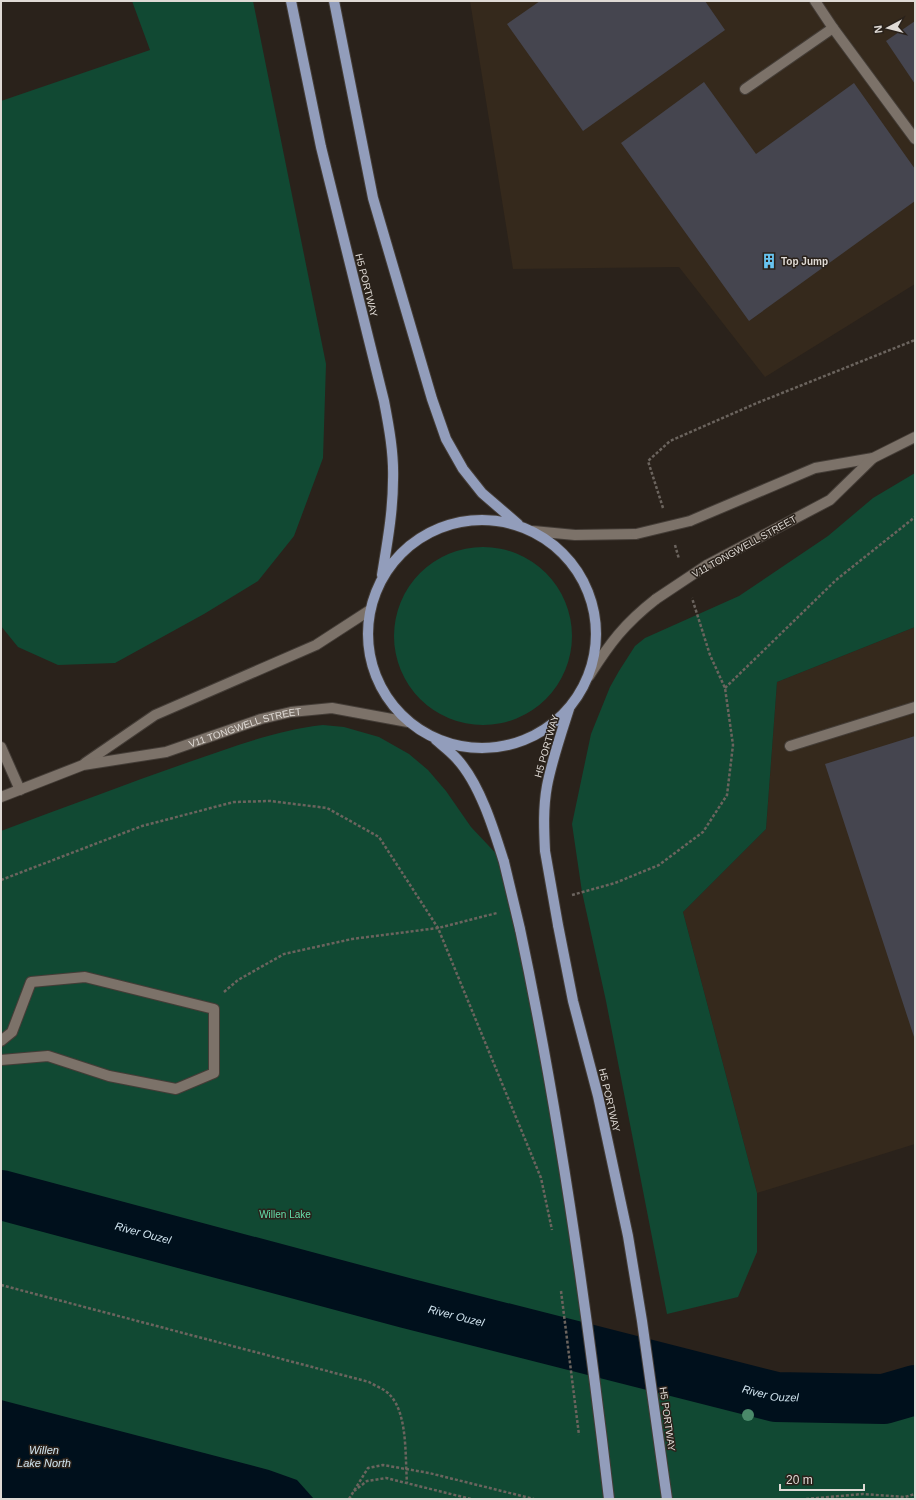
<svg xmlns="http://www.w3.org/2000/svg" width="916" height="1500" viewBox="0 0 916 1500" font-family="Arial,sans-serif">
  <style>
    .built { fill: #35291c }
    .green { fill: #114933 }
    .water { fill: #00101c }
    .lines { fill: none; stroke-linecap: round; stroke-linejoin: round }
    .river { stroke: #00101c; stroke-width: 50 }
    .building { fill: #45454f }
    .minor-casing { stroke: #443d37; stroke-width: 12 }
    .major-casing { stroke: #443d37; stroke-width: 12 }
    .path { stroke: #6b645e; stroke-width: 2.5; stroke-dasharray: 3 2; stroke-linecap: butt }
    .minor { stroke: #7c7269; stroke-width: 10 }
    .major { stroke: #929dbb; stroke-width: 10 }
    .minor-bridge-casing { stroke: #443d37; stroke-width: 12; stroke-linecap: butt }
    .major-bridge-casing { stroke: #443d37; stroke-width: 12; stroke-linecap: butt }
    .minor-bridge { stroke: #7c7269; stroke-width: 10 }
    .major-bridge { stroke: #929dbb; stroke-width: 10 }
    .tree { fill: #4a896a }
    .labels { text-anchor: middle; stroke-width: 3; stroke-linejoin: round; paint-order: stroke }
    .poi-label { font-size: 10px; font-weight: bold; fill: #dfdad5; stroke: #2a221b; text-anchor: start }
    .street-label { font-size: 10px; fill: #dfdad5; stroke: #2a221b }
    .park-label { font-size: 10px; fill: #64deaa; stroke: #2a221b }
    .water-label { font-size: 11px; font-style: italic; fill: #d1e5f0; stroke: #2a221b }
  </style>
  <rect width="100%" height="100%" fill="#2a221b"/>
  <path class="built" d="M470 1H915V284L765 377 679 267 513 269Z
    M915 627V1144L757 1193 683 912 766 829 777 682Z"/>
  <path class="green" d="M132 1H253L326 364 323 458 294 536 258 581 204 614 115 663 58 665 18 647 1 626V101L150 50Z
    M915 473V627L777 682 766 829 683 912 757 1193V1252L738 1297 667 1314 606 1001 582 892 572 824 591 734 610 687 619 671 635 646 645 638 739 596 828 536 873 498Z
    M394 636a89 89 0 1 1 178 0a89 89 0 1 1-178 0Z
    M323 725 344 727 379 737 409 754 428 770 446 791 471 827 504 862 520 929 591 1354 776 1397 884 1399 915 1390V1499H1V831C63 808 126 784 189 762 233 747 276 730 323 725Z"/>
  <path class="water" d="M1 1400 269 1470 297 1480 314 1499H1Z"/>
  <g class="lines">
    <path class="river" id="s1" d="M1 1195 406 1303 776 1397 884 1399 915 1390"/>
  </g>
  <path class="building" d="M540 1H705L725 30 583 131 507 24Z
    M915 21V84L886 41Z
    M704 82 756 154 854 83 915 169V201L749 321 621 143Z
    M915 736V1040L825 764Z"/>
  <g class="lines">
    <defs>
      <g id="minor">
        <path d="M833 28 915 139"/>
        <path d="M745 89 833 28 815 1"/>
        <path d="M690 521 815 468 873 458 915 437"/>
        <path d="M533 531 575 535 636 534"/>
        <path d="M707 565 830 500 873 458"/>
        <path d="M589 676C610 643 624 624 656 599"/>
        <path d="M790 746 915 707"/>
        <path d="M1 747 20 790"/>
        <path d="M85 763 155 715 316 645 370 610"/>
        <path id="s2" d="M1 797 83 765 166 752 261 719 291 712 332 708 408 722"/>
        <path d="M1 1041 12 1032 31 982 85 977 214 1009V1073L176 1089 109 1076 48 1056 1 1060"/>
      </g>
      <path id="major" d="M291 1 321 147 384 401C389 427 394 454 393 480 393 512 387 544 382 575
        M334 1 373 198 432 399 446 439 463 469 482 493 518 524
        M368 634a114 114 0 1 1 228 0a114 114 0 1 1-228 0Z
        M436 740C443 746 451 752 457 759 480 784 494 830 504 862
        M545 851C544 830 543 808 547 786 552 760 561 734 569 709
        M558 925 573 1001 598 1096 628 1236 642 1321 667 1499
        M520 929C560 1117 587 1308 609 1499"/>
    </defs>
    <use href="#minor" class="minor-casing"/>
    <use href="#major" class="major-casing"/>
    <path class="path" d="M663 508 648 461 670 441 757 403 915 340
      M675 545 679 559
      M725 688 836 580 915 517
      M1 880 142 826 234 802 270 801 327 808 379 837 438 928 541 1178 552 1230
      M572 895 615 883 659 865 703 832 727 795 733 745 725 688 710 655 692 598
      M224 992 238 980 284 954 352 939 438 928 497 913
      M1 1285 369 1382C375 1386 385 1389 390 1395 408 1414 405 1458 407 1483
      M561 1291 579 1435
      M354 1491 367 1481 386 1478 471 1499
      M349 1499 368 1468 383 1465 429 1473 534 1499
      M806 1499 863 1494 905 1497 915 1494"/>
    <use href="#minor" class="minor"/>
    <use href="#major" class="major"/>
    <defs>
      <path id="minor-bridge" d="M636 534 690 521
        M656 599 707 565"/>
      <path id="major-bridge" d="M545 851 558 925
        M504 862 520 929"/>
    </defs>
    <use href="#minor-bridge" class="minor-bridge-casing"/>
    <use href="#major-bridge" class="major-bridge-casing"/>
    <use href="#minor-bridge" class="minor-bridge"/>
    <use href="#major-bridge" class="major-bridge"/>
  </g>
  <circle class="tree" cx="748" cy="1415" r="6"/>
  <defs>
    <symbol id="building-bare" viewBox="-9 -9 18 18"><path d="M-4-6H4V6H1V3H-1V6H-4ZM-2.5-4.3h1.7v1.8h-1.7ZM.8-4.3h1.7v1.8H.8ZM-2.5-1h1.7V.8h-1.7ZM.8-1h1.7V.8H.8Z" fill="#68c4f0" stroke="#2a221b" stroke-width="2.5" paint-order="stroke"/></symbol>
  </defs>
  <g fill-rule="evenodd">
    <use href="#building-bare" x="758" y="250" width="22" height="22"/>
  </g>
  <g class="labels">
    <g class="poi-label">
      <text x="781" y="265">Top Jump</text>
    </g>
    <g class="street-label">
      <text transform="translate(367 285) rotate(76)" y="4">H5 PORTWAY</text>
      <text transform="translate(744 546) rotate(-29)" y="4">V11 TONGWELL STREET</text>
      <text dy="4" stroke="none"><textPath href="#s2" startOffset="255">V11 TONGWELL STREET</textPath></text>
      <text transform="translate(546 746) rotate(-74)" y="4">H5 PORTWAY</text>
      <text transform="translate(610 1100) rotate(77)" y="4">H5 PORTWAY</text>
      <text transform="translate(668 1419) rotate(82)" y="4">H5 PORTWAY</text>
    </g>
    <g class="park-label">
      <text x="285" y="1218">Willen Lake</text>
    </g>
    <g class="water-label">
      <text dy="4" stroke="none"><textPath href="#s1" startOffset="147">River Ouzel</textPath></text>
      <text dy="4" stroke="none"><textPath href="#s1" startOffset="471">River Ouzel</textPath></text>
      <text dy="4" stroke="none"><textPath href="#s1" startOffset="795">River Ouzel</textPath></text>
      <text x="44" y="1454">Willen<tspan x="44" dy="13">Lake North</tspan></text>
    </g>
  </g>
  <rect width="916" height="1500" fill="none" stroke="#dfdad5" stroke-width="4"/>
  <g transform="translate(888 28) rotate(263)" stroke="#2a221b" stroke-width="3" paint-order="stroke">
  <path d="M0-3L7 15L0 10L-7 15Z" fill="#dfdad5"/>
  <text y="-6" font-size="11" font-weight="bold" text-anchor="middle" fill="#dfdad5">N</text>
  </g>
  <path d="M780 1484v6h84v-6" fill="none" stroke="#dfdad5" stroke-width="2"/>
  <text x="786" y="1484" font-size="12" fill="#dfdad5" stroke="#2a221b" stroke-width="3" paint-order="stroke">20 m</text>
</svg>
